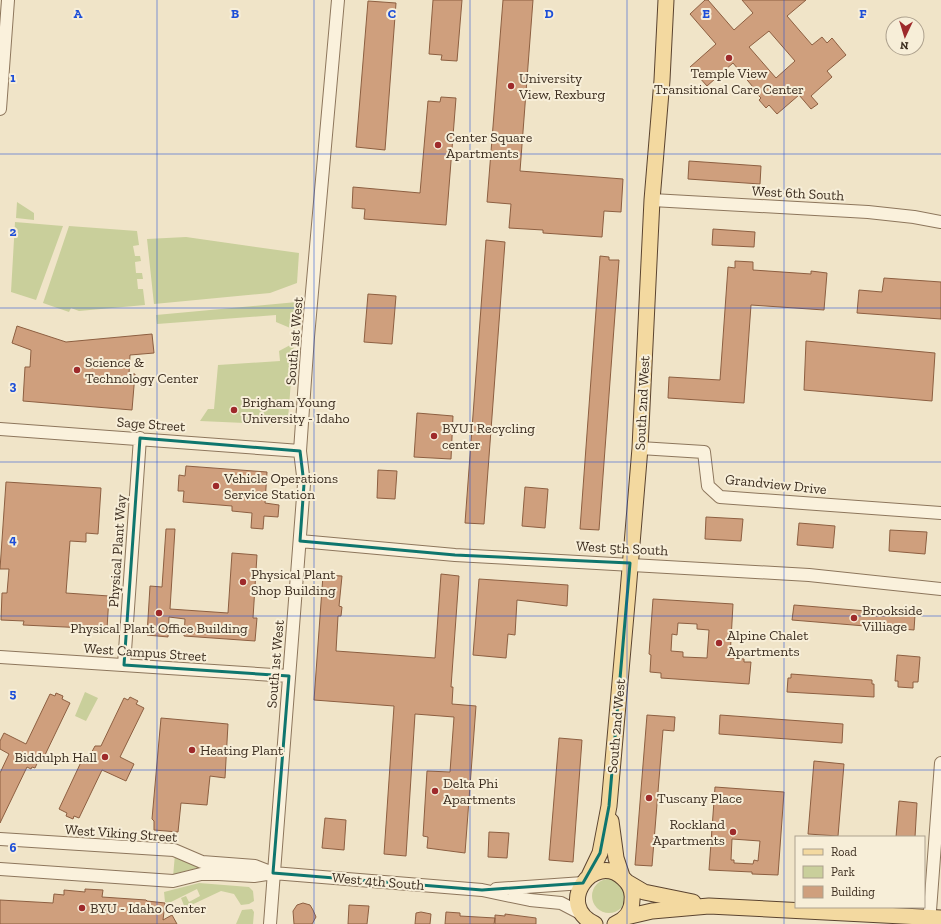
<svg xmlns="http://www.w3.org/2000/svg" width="941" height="924" viewBox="0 0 941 924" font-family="'Zilla Slab',serif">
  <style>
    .green { fill: #c9cf9b }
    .building { fill: #cf9f7d; stroke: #8d5f41; fill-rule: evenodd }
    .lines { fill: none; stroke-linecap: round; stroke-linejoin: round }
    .minor-casing { stroke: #8d765c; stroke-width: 14 }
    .major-casing { stroke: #5b4430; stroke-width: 17 }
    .minor { stroke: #faf1dc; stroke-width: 12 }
    .major { stroke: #f3d9a0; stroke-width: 15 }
    .marked { fill: none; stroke: #0f766e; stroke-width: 3; stroke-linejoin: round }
    .grid { fill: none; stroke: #1d4ed8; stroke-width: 1; stroke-opacity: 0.55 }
    .poi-dot { fill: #9e2a2b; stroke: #f7eed8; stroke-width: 1.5 }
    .labels { text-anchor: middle; stroke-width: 4; stroke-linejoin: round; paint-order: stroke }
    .poi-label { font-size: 14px; fill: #3d2e20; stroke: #f7eed8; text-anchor: start }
    .street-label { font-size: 14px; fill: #3d2e20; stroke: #f7eed8 }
    .grid-label { font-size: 13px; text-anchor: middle; font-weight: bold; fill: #1d4ed8; stroke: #f7eed8; stroke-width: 4; stroke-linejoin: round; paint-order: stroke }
  </style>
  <rect width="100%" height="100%" fill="#f0e4c8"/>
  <path class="green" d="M17 202 34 213V220L16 218Z
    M15 222 63 226 36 300 11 292Z
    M69 226 137 231 139 245 133 246 135 256H140L141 261 135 262 136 273H142L143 279H137L138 289H143L145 305 79 311 71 308 69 312 43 303Z
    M186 237 299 253 297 283 270 293 154 304 147 239Z
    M297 302 295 330 276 322V315L157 324 156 315Z
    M294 343 288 419 286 425 200 421 208 409H214L218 365 280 361 279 351Z
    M85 692 98 698 86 721 75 716Z
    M175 854 207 866 173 877Z
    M592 896a17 17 0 1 1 34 0a17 17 0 1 1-34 0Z
    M199 883 249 887 253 891 254 901 249 904 241 905 234 894 221 891 185 908 181 898 186 896 189 902 200 896 197 889 169 903 165 902 164 892Z
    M252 909 254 912 253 924H236L242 910Z"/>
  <path class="building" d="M433 0H462L457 61 441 60 442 55 429 54Z
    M503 0H533L520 171 623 179 621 212 604 211 602 237 543 233V230L509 228 511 204 487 202Z
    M705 0H708L734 30 753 13 742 0H806L787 16 812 45 822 37 827 43 832 38 846 55 827 71 832 77 811 96 818 104 811 109 799 95 777 114 769 105 766 108 759 100 761 98 757 94 758 93 733 63 707 86 690 67 716 44 690 14ZM769 31 795 61 776 78 749 47Z
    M368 1 396 3 385 150 356 147Z
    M441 97 456 98 446 225 364 219 365 209 352 208 353 187 420 193 428 101 440 102Z
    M689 161 761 166 760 184 688 179Z
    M713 229 755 232 754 247 712 245Z
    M486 240 505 242 484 524 465 523Z
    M600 256 609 257V260H619L599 530 580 529Z
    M735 261 753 262V270L811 274V271L827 273 824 310 751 305 744 403 668 398 669 377 720 380 728 267 735 268Z
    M884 278 941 282V319L857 313 859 290 882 292Z
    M368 294 396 296 392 344 364 342Z
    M17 326 66 342 152 334 154 353 130 355 129 374H135L132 410 23 401 25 367H30L31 350 12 343Z
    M806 341 935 353 932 401 804 390Z
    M417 413 453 416 451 459 414 457Z
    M186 466 267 472 265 503 279 505 278 517 264 516 263 529 251 528 252 513 232 511V506L183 502 184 491H178L179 475 185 476Z
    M378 470 397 471 395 499 377 498Z
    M6 482 101 488 98 534 86 533V542L70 541 66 593 109 596 107 629 23 625 24 621 1 620 2 593H7L9 569H0Z
    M525 487 548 489 545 528 522 526Z
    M706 517 743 519 741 541 705 539Z
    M799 523 835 526 833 548 797 545Z
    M166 529H175L170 609 228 613 232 553 257 555 253 618H257L255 641 184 636 185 619 169 617 168 637 147 635 150 586 162 587Z
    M890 530 927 532 925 554 889 551Z
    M441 574 459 576 451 687H453L452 704 476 706 465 853 427 848 428 837 423 836 427 771 450 772 454 717 415 714 406 856 384 854 394 706 314 700 323 575 342 576 339 606 342 607 341 616H338L336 651 435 658Z
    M479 579 568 585 567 606 517 600 515 635 508 634 506 658 473 655Z
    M653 599 733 604 730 658 744 659V662H751L749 684 661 678V673L650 672 651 655 649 654ZM678 623 697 624V629L709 630 707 658 683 657V652L671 651 672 634 677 635Z
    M794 605 915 615 914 630 792 620Z
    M897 655 920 657 918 682H913V688L898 687V681H895Z
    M791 674 872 680V684H874V697L787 692 788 678H791Z
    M56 693 63 696 62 699 70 703 44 757 41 755 35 768 32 767 31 769 27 767 0 823V773L9 754 0 749V741L4 733 26 744 50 694 55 696Z
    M130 697 138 701 136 704 144 708 120 757 134 764 126 781 102 770 79 818 74 816 73 819 66 816 67 813 59 809 82 760 84 761 85 758 88 759 95 746H101L124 698 128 700Z
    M647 715 675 717 674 731 663 730 652 866 635 865Z
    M720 715 843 724 842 743 719 734Z
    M161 718 228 724 225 778 210 776 207 805 181 803 178 832 154 830V821L152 819Z
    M559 738 582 740 573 862 549 860Z
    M814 761 844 764 838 836 808 834Z
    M715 787 784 792 778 875 752 874V872L709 870ZM732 839 760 841 758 861 754 860 753 864 734 863V860H731Z
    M899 801 917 803 915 837H896Z
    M325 818 346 820 344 850 322 848Z
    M489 832 509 833 507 858 488 857Z
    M85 889 103 890 102 897 146 900 147 901 165 903 163 920 172 915 177 924H0V900L53 903 54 894 64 895V890L85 892Z
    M303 903 310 905 313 910 316 917 312 924H294L293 911 297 905Z
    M349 905 369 906 367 924H348Z
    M421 912 431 914 430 924H415L416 913Z
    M446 912 460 913V916L495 918 494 924H445Z
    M505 914 536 918V924H495V915L505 916Z"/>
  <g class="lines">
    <defs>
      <path id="minor" d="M0 109 8 0
        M652 200 868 212 914 217 941 222
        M0 429 300 451
        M640 448 704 452 708 486 720 497 941 513
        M300 541 455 555 809 575 941 589
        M0 657 289 676
        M124 665 140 438
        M0 839 174 850 202 862 255 866 273 873 254 876 218 874H201L173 881 0 869
        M273 873 482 890 530 900 561 903 582 914
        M496 889 583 883
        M270 924 304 484 300 451 308 337 338 0
        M929 924 941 763"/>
      <path id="major" d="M611 821 616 858 622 876
        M589 876 600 853 609 806 628 592 640 448 652 200 662 80 666 0
        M627 882 644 892 693 902
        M626 917 652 911 709 906 941 918
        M595 924C554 905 594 851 623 878 630 884 633 892 632 900 632 911 625 920 615 924"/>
    </defs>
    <use href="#minor" class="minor-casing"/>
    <use href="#major" class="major-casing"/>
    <use href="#minor" class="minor"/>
    <use href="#major" class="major"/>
  </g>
  <path class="marked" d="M140 438 300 451 304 484 300 541 455 555 630 563 609 806 600 853 583 883 482 890 273 873 289 676 124 665Z"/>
  <path class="grid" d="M157 0V924M314 0V924M470 0V924M627 0V924M784 0V924M0 154H941M0 308H941M0 462H941M0 616H941M0 770H941"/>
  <g class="poi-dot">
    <circle cx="729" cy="58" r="4"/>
    <circle cx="511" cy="86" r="4"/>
    <circle cx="438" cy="145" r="4"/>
    <circle cx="77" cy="370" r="4"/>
    <circle cx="234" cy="410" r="4"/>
    <circle cx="434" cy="436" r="4"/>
    <circle cx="216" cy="486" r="4"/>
    <circle cx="243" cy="582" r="4"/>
    <circle cx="159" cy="613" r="4"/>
    <circle cx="854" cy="618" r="4"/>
    <circle cx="719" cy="643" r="4"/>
    <circle cx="192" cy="750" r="4"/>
    <circle cx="105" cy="757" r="4"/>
    <circle cx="435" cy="791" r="4"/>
    <circle cx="649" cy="798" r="4"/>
    <circle cx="733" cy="832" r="4"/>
    <circle cx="82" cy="908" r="4"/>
  </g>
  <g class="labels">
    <g class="poi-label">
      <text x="729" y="78" text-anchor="middle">Temple View<tspan x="729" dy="16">Transitional Care Center</tspan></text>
      <text x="519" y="83">University<tspan x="519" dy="16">View, Rexburg</tspan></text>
      <text x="446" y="142">Center Square<tspan x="446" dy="16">Apartments</tspan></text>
      <text x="85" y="367">Science &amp;<tspan x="85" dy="16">Technology Center</tspan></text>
      <text x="242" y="407">Brigham Young<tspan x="242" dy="16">University - Idaho</tspan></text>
      <text x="442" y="433">BYUI Recycling<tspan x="442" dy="16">center</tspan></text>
      <text x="224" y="483">Vehicle Operations<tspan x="224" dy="16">Service Station</tspan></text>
      <text x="251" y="579">Physical Plant<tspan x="251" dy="16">Shop Building</tspan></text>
      <text x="862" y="615">Brookside<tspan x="862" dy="16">Villiage</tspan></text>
      <text x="159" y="633" text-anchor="middle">Physical Plant Office Building</text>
      <text x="727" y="640">Alpine Chalet<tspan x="727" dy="16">Apartments</tspan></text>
      <text x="200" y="755">Heating Plant</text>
      <text x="97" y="762" text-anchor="end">Biddulph Hall</text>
      <text x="443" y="788">Delta Phi<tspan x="443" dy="16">Apartments</tspan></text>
      <text x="657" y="803">Tuscany Place</text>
      <text x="725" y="829" text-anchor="end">Rockland<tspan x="725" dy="16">Apartments</tspan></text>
      <text x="90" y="913">BYU - Idaho Center</text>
    </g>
    <g class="street-label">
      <text transform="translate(798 193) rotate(3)" y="5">West 6th South</text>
      <text transform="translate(294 341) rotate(-85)" y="5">South 1st West</text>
      <text transform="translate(642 403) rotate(-87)" y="5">South 2nd West</text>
      <text transform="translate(151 424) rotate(4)" y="5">Sage Street</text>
      <text transform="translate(776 484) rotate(6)" y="5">Grandview Drive</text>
      <text transform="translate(622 548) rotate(3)" y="5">West 5th South</text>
      <text transform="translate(117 551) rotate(-86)" y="5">Physical Plant Way</text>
      <text transform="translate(145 652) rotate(4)" y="5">West Campus Street</text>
      <text transform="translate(275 664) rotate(-85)" y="5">South 1st West</text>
      <text transform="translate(616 726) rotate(-85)" y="5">South 2nd West</text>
      <text transform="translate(121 833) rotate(4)" y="5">West Viking Street</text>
      <text transform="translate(378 881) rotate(5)" y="5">West 4th South</text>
    </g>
  </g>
  <g class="grid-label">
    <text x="78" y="18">A</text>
    <text x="235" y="18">B</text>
    <text x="392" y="18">C</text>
    <text x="549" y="18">D</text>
    <text x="706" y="18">E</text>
    <text x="863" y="18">F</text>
    <text x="13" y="82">1</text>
    <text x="13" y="236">2</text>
    <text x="13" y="390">3</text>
    <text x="13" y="544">4</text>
    <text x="13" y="698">5</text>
    <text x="13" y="852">6</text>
  </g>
  <rect x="795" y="836" width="130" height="72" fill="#f7eed8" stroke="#ada18e"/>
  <rect x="803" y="849" width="20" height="6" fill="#f3d9a0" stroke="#ada18e"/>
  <text x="831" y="856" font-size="12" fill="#3d2e20">Road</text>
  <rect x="803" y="866" width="20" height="12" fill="#c9cf9b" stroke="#ada18e"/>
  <text x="831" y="876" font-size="12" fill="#3d2e20">Park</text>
  <rect x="803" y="886" width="20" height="12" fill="#cf9f7d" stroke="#ada18e"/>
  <text x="831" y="896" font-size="12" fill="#3d2e20">Building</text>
  <g transform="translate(905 36) rotate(184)"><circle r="19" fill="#f7eed8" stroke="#ada18e"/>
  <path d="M0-3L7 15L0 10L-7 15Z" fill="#9e2a2b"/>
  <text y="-6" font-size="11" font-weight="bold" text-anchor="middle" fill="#3d2e20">N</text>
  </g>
</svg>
